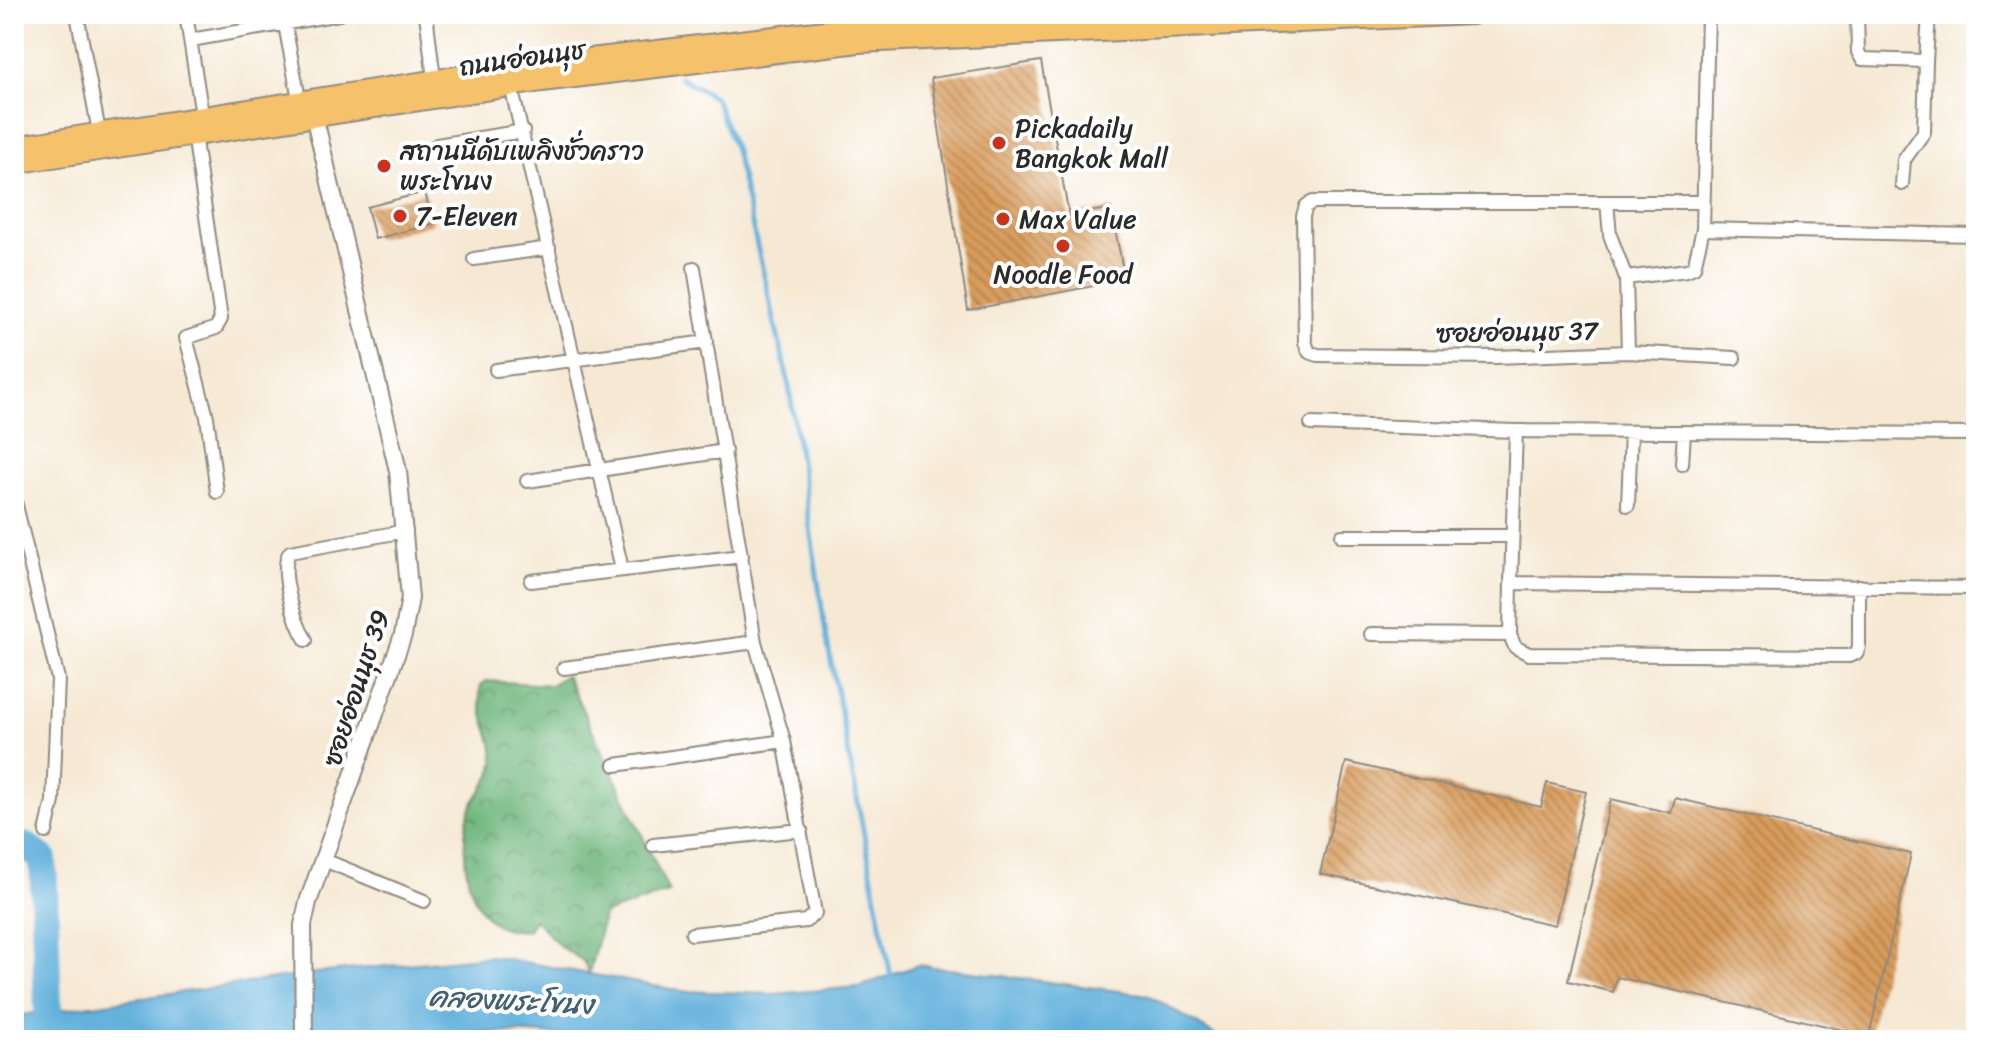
<svg xmlns="http://www.w3.org/2000/svg" width="1990" height="1054" viewBox="0 0 1990 1054" font-family="Sriracha,'Playpen Sans Thai',sans-serif">
  <style>
    .forest { fill: url(#forest-crowns); stroke: #4c7053; stroke-width: 2 }
    .water { fill: #62b0dc; stroke: #466e84; stroke-width: 2 }
    .lines { fill: none; stroke-linecap: round; stroke-linejoin: round }
    .stream { stroke: #62b0dc; stroke-width: 5 }
    .river { stroke: #62b0dc; stroke-width: 28 }
    .building { fill: url(#building-back-hatch) }
    .minor-casing { stroke: #908a80; stroke-width: 16 }
    .tertiary-casing { stroke: #908a80; stroke-width: 20 }
    .primary-casing { stroke: #908a80; stroke-width: 24 }
    .minor { stroke: #fff; stroke-width: 12 }
    .tertiary { stroke: #fff; stroke-width: 16 }
    .primary { stroke: #f5c16b; stroke-width: 20 }
    .poi-dot { fill: #c8321e; stroke: #fff; stroke-width: 3 }
    .labels { text-anchor: middle; stroke-width: 8; stroke-linejoin: round; paint-order: stroke }
    .street-label { font-size: 26px; fill: #2b2b2b; stroke: #fff }
    .poi-label { font-size: 26px; fill: #2b2b2b; stroke: #fff; text-anchor: start }
    .water-label { font-size: 28px; font-style: italic; fill: #416072; stroke: #fff }
  </style>
  <defs>
    <pattern id="forest-crowns" width="20" height="18" patternUnits="userSpaceOnUse" patternTransform="scale(2)"><rect width="20" height="18" fill="#6eb67b"/><path d="M2 6a3 3 0 1 1 6 0M12 15a3 3 0 1 1 6 0" fill="none" stroke="#5b9465"/></pattern>
    <pattern id="building-back-hatch" width="6" height="6" patternUnits="userSpaceOnUse" patternTransform="scale(2)"><rect width="6" height="6" fill="#d99c5b"/><path d="M-1 5l2 2M0 0l6 6M5-1l2 2" fill="none" stroke="#b07f4b"/></pattern>
  </defs>
  <rect width="100%" height="100%" fill="#fff"/>
  <filter id="ink" filterUnits="userSpaceOnUse"><feTurbulence type="fractalNoise" baseFrequency=".0125" numOctaves="2"/><feDisplacementMap in="SourceGraphic" scale="16" xChannelSelector="R" yChannelSelector="G"/><feConvolveMatrix kernelMatrix="1 2 1 2 8 2 1 2 1" color-interpolation-filters="sRGB"/></filter>
  <filter id="wash" filterUnits="userSpaceOnUse"><feTurbulence type="fractalNoise" baseFrequency=".006" numOctaves="4" result="noise"/><feDisplacementMap in="SourceGraphic" scale="32" xChannelSelector="R" yChannelSelector="G"/><feGaussianBlur stdDeviation="1.8" result="paint"/><feColorMatrix in="noise" values="0 0 0 0 0 0 0 0 0 0 0 0 0 0 0 0 0 1.4 0 .05"/><feComposite in="paint" operator="in"/></filter>
  <g filter="url(#wash)">
    <rect width="100%" height="100%" fill="#f6e9d4"/>
    <path class="forest" d="M566 675 669 892 604 914 589 973 583 961 561 947 534 919 528 930C468 938 457 856 469 813 474 794 492 784 494 763 496 736 475 712 481 685L486 681 550 685Z"/>
    <path class="water" d="M491 956 682 991 775 994 859 987 918 965 1149 995 1223 1040H597C507 1024 420 1038 330 1040 225 1042 119 1040 14 1040V1016L316 973Z"/>
    <g class="lines">
      <path class="stream" d="M680 77 715 98 735 150 788 380 826 635 892 982"/>
      <path class="river" d="M14 844 27 847 43 859 49 1037 60 1036"/>
    </g>
    <g id="blocks">
      <path class="building" d="M1041 61 1069 216 1111 208 1125 280 968 310 931 78Z
        M425 192 433 224 375 239 367 207Z
        M1346 762 1541 807 1547 783 1586 792 1555 925 1320 874Z
        M1675 798 1911 854 1869 1036 1617 977 1613 992 1568 981 1611 799 1671 813Z"/>
    </g>
  </g>
  <g filter="url(#ink)">
    <use href="#blocks" fill-opacity="0" stroke="#908a80" stroke-width="2"/>
    <g class="lines">
      <defs>
        <path id="minor" d="M77 14 99 132
          M186 14 202 115
          M283 14 299 99
          M426 14 434 79
          M1857 14 1858 52 1862 59 1926 61 1929 14
          M191 40 339 14
          M511 86 622 569
          M194 134 221 319 216 328 186 338 207 417 217 492
          M437 145 523 131
          M1902 184 1904 160 1924 132 1926 61
          M1607 202 1610 235 1626 278
          M1703 202H1313L1306 206 1303 216 1305 342 1309 352 1318 355 1496 357 1628 352 1626 278 1687 270 1694 267 1703 229 1708 14
          M1703 229 1976 235
          M474 259 549 248
          M1628 352 1734 358
          M496 370 707 342
          M1311 424 1516 431 1976 434
          M1682 464 1684 432
          M527 481 725 451
          M14 497 58 679 53 801 46 832
          M1628 505 1631 432
          M1342 536H1511
          M531 581 742 556
          M1511 583 1516 431
          M1371 634 1510 635 1511 583 1976 588
          M1510 635 1515 647 1529 654 1849 656 1857 653 1859 646V586
          M306 640C295 623 278 569 290 552L406 531
          M564 668 755 642
          M615 765 784 741
          M653 845 801 830
          M324 860 424 901
          M692 934 806 921 815 913 784 741 755 642 694 268"/>
        <path id="tertiary" d="M304 1040 303 925 308 902 403 635 410 598 398 471 314 115"/>
        <path id="primary" d="M14 147 507 69 858 27 1141 14
          M14 163 542 81 859 42 1473 14"/>
      </defs>
      <use href="#minor" class="minor-casing"/>
      <use href="#tertiary" class="tertiary-casing"/>
      <use href="#primary" class="primary-casing"/>
      <use href="#minor" class="minor"/>
      <use href="#tertiary" class="tertiary"/>
      <use href="#primary" class="primary"/>
    </g>
  </g>
  <g class="poi-dot">
    <circle cx="999" cy="143" r="8"/>
    <circle cx="384" cy="166" r="8"/>
    <circle cx="400" cy="216" r="8"/>
    <circle cx="1003" cy="219" r="8"/>
    <circle cx="1063" cy="246" r="8"/>
  </g>
  <g class="labels">
    <g class="street-label">
      <text transform="translate(522 58) rotate(-8)" y="9">ถนนอ่อนนุช</text>
      <text transform="translate(1517 332) rotate(-1)" y="9">ซอยอ่อนนุช 37</text>
      <text transform="translate(356 688) rotate(-72)" y="9">ซอยอ่อนนุช 39</text>
    </g>
    <g class="poi-label">
      <text x="1015" y="137">Pickadaily<tspan x="1015" dy="30">Bangkok Mall</tspan></text>
      <text x="400" y="160">สถานนีดับเพลิงชั่วคราว<tspan x="400" dy="30">พระโขนง</tspan></text>
      <text x="416" y="225">7-Eleven</text>
      <text x="1019" y="228">Max Value</text>
      <text x="1063" y="283" text-anchor="middle">Noodle Food</text>
    </g>
    <g class="water-label">
      <text transform="translate(511 1000) rotate(3)" y="10">คลองพระโขนง</text>
    </g>
  </g>
  <rect width="1990" height="1054" fill="none" stroke="#fff" stroke-width="48"/>
</svg>
